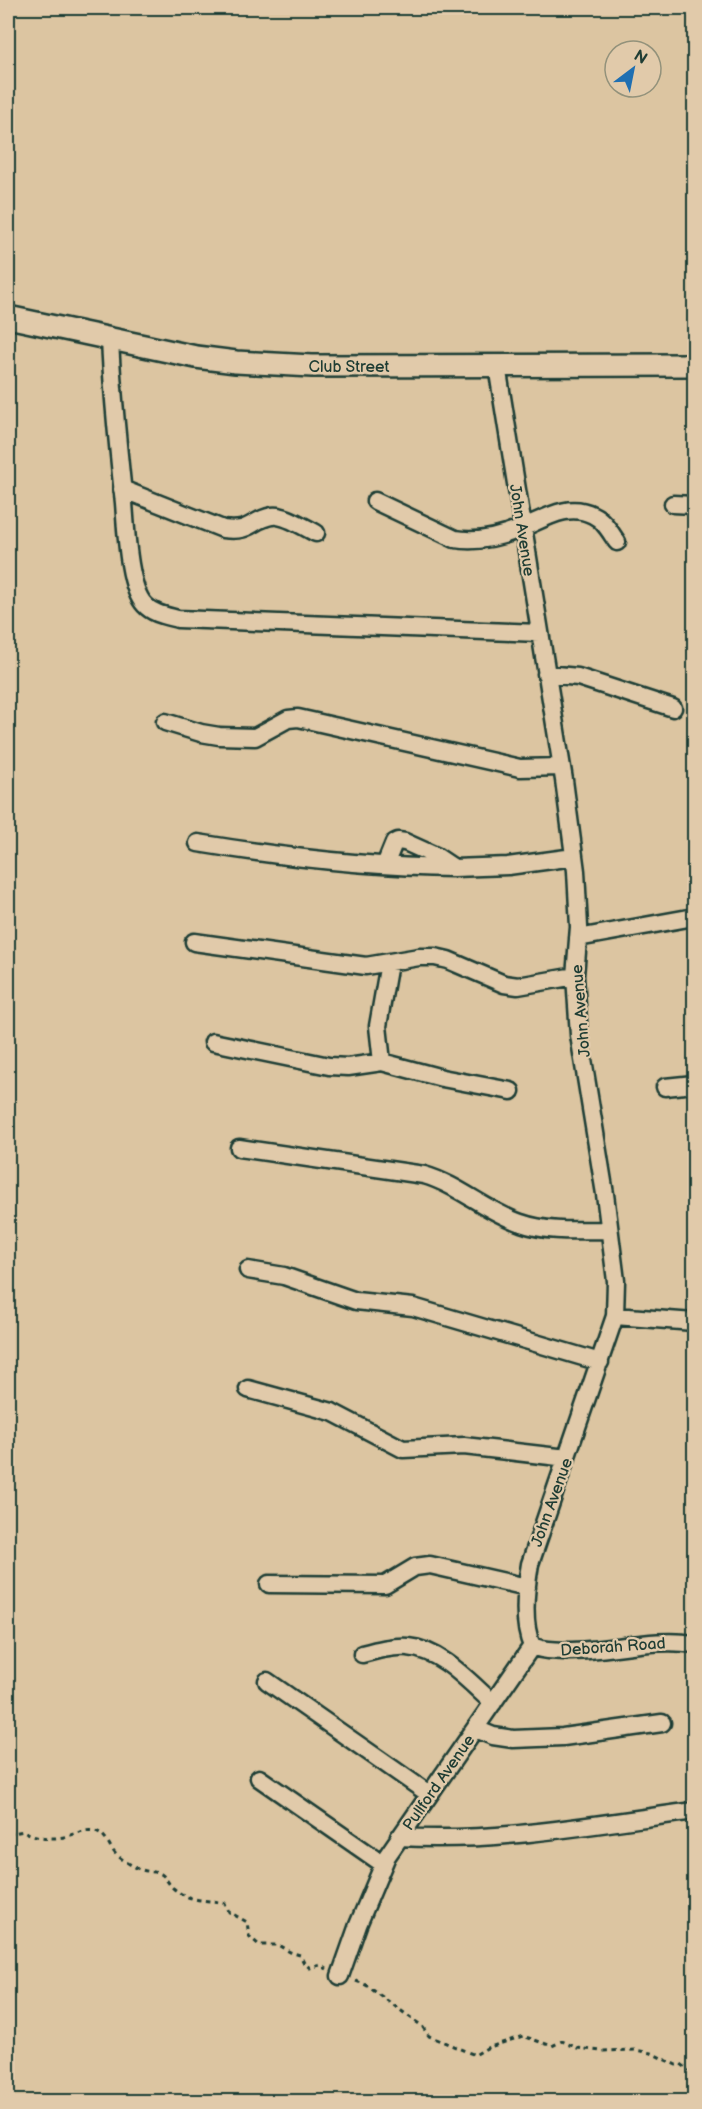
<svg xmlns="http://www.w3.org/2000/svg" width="702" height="2109" viewBox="0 0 702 2109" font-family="'Balsamiq Sans',sans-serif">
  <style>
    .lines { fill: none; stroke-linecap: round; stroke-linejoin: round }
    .minor-casing { stroke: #1f3d34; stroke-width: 21 }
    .major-casing { stroke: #1f3d34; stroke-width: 26 }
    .path { stroke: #1f3d34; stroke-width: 3; stroke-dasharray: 4.5 4.5; stroke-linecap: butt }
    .minor { stroke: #e1caaa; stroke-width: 16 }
    .major { stroke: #e1caaa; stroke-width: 21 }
    .labels { text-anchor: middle; stroke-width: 4.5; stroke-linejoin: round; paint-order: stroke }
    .street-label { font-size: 16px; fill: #1f3d34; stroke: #e1caaa }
  </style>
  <rect width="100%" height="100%" fill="#dcc5a1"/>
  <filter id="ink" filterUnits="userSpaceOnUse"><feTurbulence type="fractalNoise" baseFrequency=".0167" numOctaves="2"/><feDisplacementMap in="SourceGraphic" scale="12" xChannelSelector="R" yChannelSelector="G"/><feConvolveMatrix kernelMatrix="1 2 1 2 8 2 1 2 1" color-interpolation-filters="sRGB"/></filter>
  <g filter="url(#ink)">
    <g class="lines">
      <defs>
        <path id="minor" d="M110 338C112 393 118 447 124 503 126 527 128 588 145 605 153 614 167 616 178 619L539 633
          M497 366 564 780 576 871 579 927 575 976 579 1035 605 1194 616 1281 615 1316 530 1564C526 1587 522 1624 532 1646
          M122 489 223 529C252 533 250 520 272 516 285 514 303 527 316 533
          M375 501 455 539C478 543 501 537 522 528 544 519 568 502 593 515 604 520 610 532 617 542
          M673 504 694 505
          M546 674 578 677 673 708
          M165 722 201 733 219 736 255 737 288 719 298 718 520 768 561 767
          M198 843C282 857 368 867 454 868
          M385 865 394 843 398 841 405 842 436 856 454 868 508 866 574 857
          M578 938 694 917
          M194 942 366 966 419 957H435L448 960 504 984 518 986 575 976
          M213 1042 329 1066 348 1067 382 1062 442 1078 511 1091
          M382 1062 378 1026 389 963
          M665 1087 694 1084
          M239 1148 424 1175C459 1185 487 1212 521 1223 549 1233 580 1230 609 1230
          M248 1270 284 1276 356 1301 413 1307 600 1362
          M615 1316 694 1322
          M248 1389 332 1412 403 1449 464 1446 567 1458
          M269 1584 385 1585 415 1567 430 1565 527 1587
          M532 1646C542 1651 553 1650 564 1651 607 1652 653 1637 694 1644
          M362 1654C377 1650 392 1646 408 1647 442 1650 469 1682 493 1703
          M267 1681 429 1794
          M476 1729 493 1736 513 1739 563 1737 662 1723
          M259 1778 383 1864
          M399 1837C498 1843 596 1824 694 1811
          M340 1976 358 1925 387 1856 532 1646"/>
        <path id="major" d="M8 317 196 357 236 362 312 366 694 365"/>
      </defs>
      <use href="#minor" class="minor-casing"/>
      <use href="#major" class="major-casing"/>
      <path class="path" d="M8 1834 24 1831C35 1838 54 1840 68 1836 77 1833 85 1829 95 1831 108 1834 109 1850 119 1857 125 1861 132 1866 139 1869 146 1872 154 1871 161 1874 167 1878 168 1884 173 1888 191 1903 205 1899 225 1903L229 1912 247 1922 249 1936 259 1945H278L290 1952 300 1955 304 1963 310 1968 320 1965 327 1969
        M356 1981 366 1985 422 2026 429 2036 475 2055 487 2048 523 2036 552 2046 562 2041 577 2048 601 2051 635 2050 651 2053 676 2065 681 2064 694 2074"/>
      <use href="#minor" class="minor"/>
      <use href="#major" class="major"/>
    </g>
  </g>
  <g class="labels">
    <g class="street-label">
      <text x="349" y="372">Club Street</text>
      <text transform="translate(523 530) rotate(81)" y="6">John Avenue</text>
      <text transform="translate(580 1011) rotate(-95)" y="6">John Avenue</text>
      <text transform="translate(551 1502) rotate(-70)" y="6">John Avenue</text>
      <text transform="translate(613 1646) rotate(-4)" y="6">Deborah Road</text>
      <text transform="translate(438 1782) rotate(-55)" y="6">Pullford Avenue</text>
    </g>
  </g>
  <rect width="702" height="2109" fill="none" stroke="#e1caaa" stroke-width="30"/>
  <rect x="15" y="15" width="672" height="2079" fill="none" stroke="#1f3d34" stroke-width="2" filter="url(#ink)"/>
  <g transform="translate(633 69) rotate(32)"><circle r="28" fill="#e1caaa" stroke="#93927b" stroke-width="1.5"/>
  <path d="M0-4.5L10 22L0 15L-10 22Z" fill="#1f6fb2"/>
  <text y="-9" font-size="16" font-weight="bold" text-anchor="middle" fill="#1f3d34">N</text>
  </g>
</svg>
